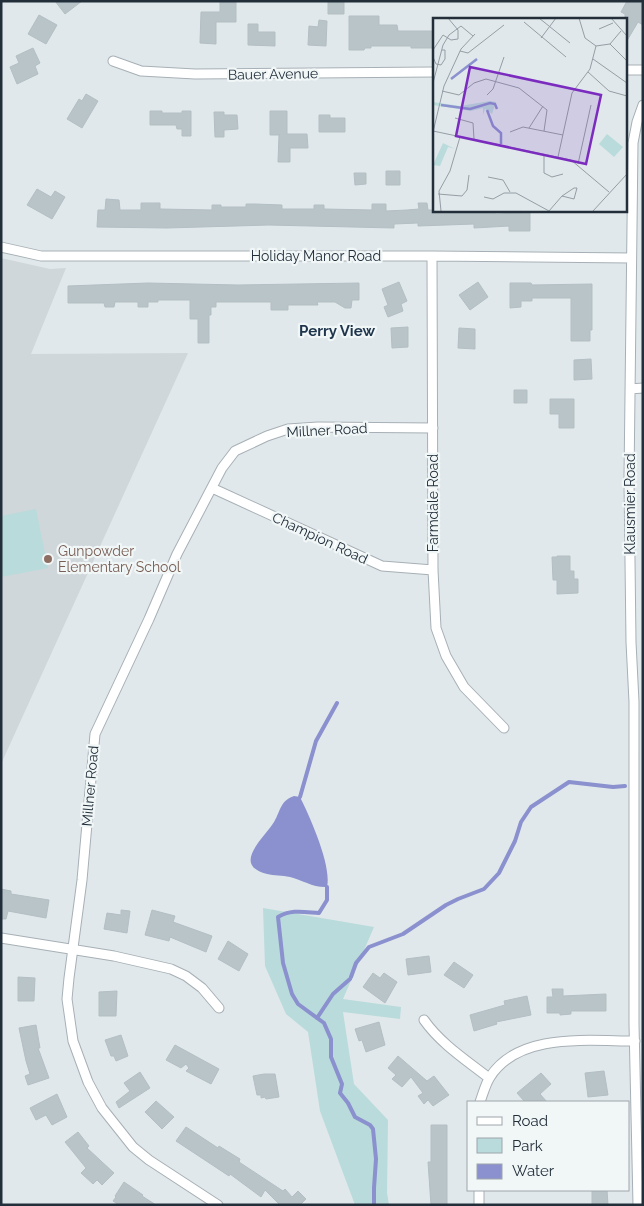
<svg xmlns="http://www.w3.org/2000/svg" width="644" height="1206" viewBox="0 0 644 1206" font-family="Raleway,sans-serif">
  <style>
    .built { fill: #cfd7da }
    .green { fill: #badbdb }
    .water { fill: #8a91ce }
    .lines { fill: none; stroke-linecap: round; stroke-linejoin: round }
    .stream { stroke: #8a91ce; stroke-width: 4 }
    .building { fill: #b9c4c8; stroke: #b3bfc4 }
    .street-casing { stroke: #a7b0b6; stroke-width: 11 }
    .street { stroke: #fff; stroke-width: 9 }
    .education-dot { fill: #8d6e63; stroke: #f1f6f7; stroke-width: 2 }
    .labels { text-anchor: middle; stroke-width: 4.5; stroke-linejoin: round; paint-order: stroke }
    .street-label { font-size: 14px; fill: #222f3a; stroke: #f1f6f7 }
    .education-label { font-size: 14px; fill: #785e54; stroke: #f1f6f7; text-anchor: start }
    .neighbourhood-label { font-size: 15px; font-weight: bold; fill: #1e354c; stroke: #f1f6f7 }
    .inset-river { fill: none; stroke: #8a91ce; stroke-width: 2.5 }
    .inset-road { fill: none; stroke: #949ea4; stroke-width: 1 }
    .view { fill: #7b2cbf; fill-opacity: 0.15; stroke: #7b2cbf; stroke-width: 2.5 }
    .inset-edge { fill: none; stroke: #222f3a; stroke-width: 2.5 }
  </style>
  <rect width="100%" height="100%" fill="#e0e8eb"/>
  <path class="built" d="M1 258 50 269 66 268 31 354 188 353 1 764Z"/>
  <path class="green" d="M36 509 48 568 1 577V516Z
    M263 908 374 927 343 999 401 1007 400 1019 343 1012 354 1084 388 1120 387 1193 389 1205H355L320 1111 308 1032 286 1014 265 966Z"/>
  <path class="water" d="M294 796 300 797C310 817 332 866 327 887 314 888 302 880 290 877 282 875 274 876 267 874 231 865 264 838 274 822 281 810 280 801 294 796Z"/>
  <g class="lines">
    <path class="stream" d="M300 797 316 741 337 703
      M327 887V900L319 913C304 912 291 909 278 917L283 963 292 994 298 1004 324 1023 331 1039V1057L342 1084 340 1093 348 1103 355 1117 370 1125 373 1129 376 1159 374 1188V1205
      M351 977 356 963 369 947 403 934 446 905 458 899 484 889 499 873 515 841 521 822 531 807 569 782 613 787 625 786
      M317 1018 333 994 350 979"/>
  </g>
  <path class="building" d="M55 1H82L65 14Z
    M220 1H236V22H216V44L200 43 201 12H220Z
    M328 1H344V14H328Z
    M627 1H638L643 4V25L638 22 625 44V14L621 12Z
    M39 15 57 25 46 44 28 34Z
    M349 16H379V25H397L398 31H434V48H411V46H371V48H365L364 50H349Z
    M319 20 327 21 326 46 308 45 309 26 318 27Z
    M248 24H258V32H275V46L248 45Z
    M33 48 40 63 35 66 38 74 17 84 10 67 19 63 16 56Z
    M86 94 98 101 82 128 67 119 79 99 82 101Z
    M150 111H162V113H182V111H191V136H182V129H177L176 125H150Z
    M270 111H287V134H307L308 148H290V162H278L279 135H280H270Z
    M214 112H224V115H237L238 129 224 130V137H215Z
    M319 115H330V118H345V132H319Z
    M386 171H400V185H386Z
    M354 173H366V184L355 185Z
    M37 189 51 197 55 191 65 197 52 219 27 205Z
    M106 199 119 200 120 210H141V203H160V209L212 210V205H221V207H246V204H255L282 205V209H314V205H324V209L372 210V204H386V211L407 210 419 209 418 203H427L428 210H495V214L521 213V210H530V231H509V226L474 228V224L418 226V223L394 224V228L269 225 167 228 97 227 98 210H105Z
    M399 282 407 301 401 304 403 311 388 317 384 307 388 305 382 289Z
    M478 282 488 297 470 310 459 295Z
    M148 283 238 285 359 283V300H352L351 308H345L335 302H317L318 305H288V310H271V302H216V307H211V315H209V343H198V319H190V300H158V302H148V307H138V302H115L114 307H105L104 303H68V286Z
    M510 283H531L532 285 592 284V330H590V341H571V298H532V301H521V307L510 308Z
    M408 327V347L392 348 391 328Z
    M459 328 475 329V349L458 348Z
    M591 359 592 379 574 380V360Z
    M514 390H527V403H514Z
    M550 399H574V428H559V414H550Z
    M557 556H570V571H574V579H578V593L557 594V580H553L552 557H557Z
    M1 889 11 891V894L49 900 46 918 8 911 6 919H1Z
    M121 910 130 911 127 933 104 929 107 913 121 915Z
    M152 910 175 916 173 922 212 936 206 952 170 937 169 941 145 935Z
    M228 941 248 954 239 971 218 959Z
    M429 956 431 972 408 975 406 959Z
    M454 962 473 975 464 988 444 975Z
    M373 973 380 978 384 973 397 982 385 1003 363 987Z
    M18 977 35 978 34 1001H18Z
    M552 989H563V996L606 994V1011H571V1014L560 1015V1013H547V997H553Z
    M117 991 116 1016H99V992Z
    M527 996 531 1015 496 1022 497 1024 474 1031 470 1015 505 1005 504 1001Z
    M379 1022 385 1045 366 1052 362 1040 359 1041 355 1029Z
    M36 1025 40 1048H38L49 1078 28 1085 25 1076 30 1074 26 1061 19 1028Z
    M121 1035 128 1056 116 1061 114 1056H111L105 1040Z
    M175 1045 219 1069 211 1084 186 1071 189 1068 186 1064 181 1068 166 1060Z
    M398 1056 427 1081 434 1076 449 1095 433 1106 428 1100 424 1104 418 1096 423 1093 411 1077 402 1087 392 1079 396 1075 388 1068Z
    M604 1071 608 1095 588 1097 585 1073Z
    M140 1072 150 1088 119 1108 116 1102 130 1091 124 1083Z
    M541 1073 551 1084 540 1094 547 1102H525L517 1093Z
    M264 1074H275L279 1097 266 1099 265 1097 261 1098V1095H257L253 1076Z
    M57 1094 67 1117 52 1125 46 1115 36 1120 30 1108Z
    M156 1101 174 1117 162 1129 145 1112Z
    M431 1125H447V1205H431L428 1162H431Z
    M186 1127 218 1148 219 1146 227 1151 240 1159 239 1162 283 1191 285 1189 292 1197 298 1191 306 1199 300 1205H280L265 1190 261 1197 230 1174 229 1176 176 1141Z
    M78 1132 89 1146 87 1148 114 1173 102 1185 97 1180 93 1184 81 1173 86 1168 65 1142Z
    M124 1182 143 1195 142 1196 156 1205H119L113 1201 116 1197 115 1196Z
    M592 1190H607L608 1205H592Z"/>
  <g class="lines">
    <defs>
      <path id="street" d="M113 61 141 71 195 74 434 72
        M625 70H643
        M1 247 41 256H432L631 258
        M432 256 433 570 436 628 446 656 464 687 504 728
        M630 389 643 388
        M212 488 382 566 433 570
        M1 938 114 956 171 969 186 976 202 988 219 1008
        M424 1020C441 1044 466 1060 489 1078
        M480 1102C483 1094 485 1085 490 1077 519 1032 588 1041 635 1041
        M479 1190V1205
        M218 1205 149 1160 133 1147 102 1108 88 1082 73 1041 67 999 69 978 82 880 95 734 149 619 177 554 222 468 235 451 267 436 288 429 318 427 433 428
        M638 1205 634 1024V702L631 642 629 479 633 143 637 122 643 105"/>
    </defs>
    <use href="#street" class="street-casing"/>
    <use href="#street" class="street"/>
  </g>
  <circle class="education-dot" cx="48" cy="559" r="5"/>
  <g class="labels">
    <g class="street-label">
      <text transform="translate(273 74) rotate(-1)" y="5">Bauer Avenue</text>
      <text x="316" y="261">Holiday Manor Road</text>
      <text transform="translate(327 430) rotate(-3)" y="5">Millner Road</text>
      <text transform="translate(433 503) rotate(-90)" y="5">Farmdale Road</text>
      <text transform="translate(630 504) rotate(-90)" y="5">Klausmier Road</text>
      <text transform="translate(320 538) rotate(25)" y="5">Champion Road</text>
      <text transform="translate(90 786) rotate(-85)" y="5">Millner Road</text>
    </g>
    <g class="education-label">
      <text x="58" y="556">Gunpowder<tspan x="58" dy="16">Elementary School</tspan></text>
    </g>
    <g class="neighbourhood-label">
      <text x="337" y="336">Perry View</text>
    </g>
  </g>
  <g transform="translate(433 18)">
    <rect width="194" height="194" fill="#e0e8eb"/>
    <path d="M57 83 63 84 59 96 52 91 50 97V90L38 93 0 87V84L27 88ZM174 116 190 129 181 139 166 126ZM10 125 22 131 15 129 7 148 0 147Z" fill="#badbdb"/>
    <path class="inset-river" d="M18 61 44 41M8 87 37 91 57 85 62 86 64 91M54 92 60 108 68 115V126"/>
    <path class="inset-road" d="M106 0 137 25M146 0 152 20 163 28 177 26 188 13M178 0 194 18M91 4 133 39M166 11 180 5M108 20 123 0M177 26 194 43M0 32 10 17 18 22 25 21V12L15 0M27 33 35 35 71 7M0 39 3 46 8 47 12 41V32H9M160 41 194 65M155 54 176 73 194 78M0 65 10 27 16 17 28 8 40 18M9 73 26 77 41 65 53 61 86 70 114 92 111 113M54 77 60 71 71 39M22 100 40 105 41 121M96 110 110 88M0 113 138 142 176 174M0 114 11 68 28 31 42 16M77 114 90 109 130 117M111 136V155L119 159 130 156M125 139 139 75 157 51 163 28M145 146 158 87M55 159 70 162 77 174M144 170 141 181 129 178 141 170ZM5 176 29 178 34 172 36 157M51 179 60 181 71 175H83L116 193M8 193 6 173 17 153 27 119M116 193 129 178M160 193 194 156"/>
    <path class="view" d="M37 49 168 77 153 146 23 118Z"/>
    <rect width="194" height="194" class="inset-edge"/>
  </g>
  <rect width="644" height="1206" fill="none" stroke="#222f3a" stroke-width="5"/>
  <rect x="467" y="1101" width="162" height="90" fill="#f1f6f7" stroke="#9ea6ab"/>
  <rect x="477" y="1117" width="25" height="8" fill="#ffffff" stroke="#9ea6ab"/>
  <text x="512" y="1126" font-size="15" fill="#222f3a">Road</text>
  <rect x="477" y="1138" width="25" height="15" fill="#badbdb" stroke="#9ea6ab"/>
  <text x="512" y="1151" font-size="15" fill="#222f3a">Park</text>
  <rect x="477" y="1164" width="25" height="15" fill="#8a91ce" stroke="#9ea6ab"/>
  <text x="512" y="1176" font-size="15" fill="#222f3a">Water</text>
</svg>
